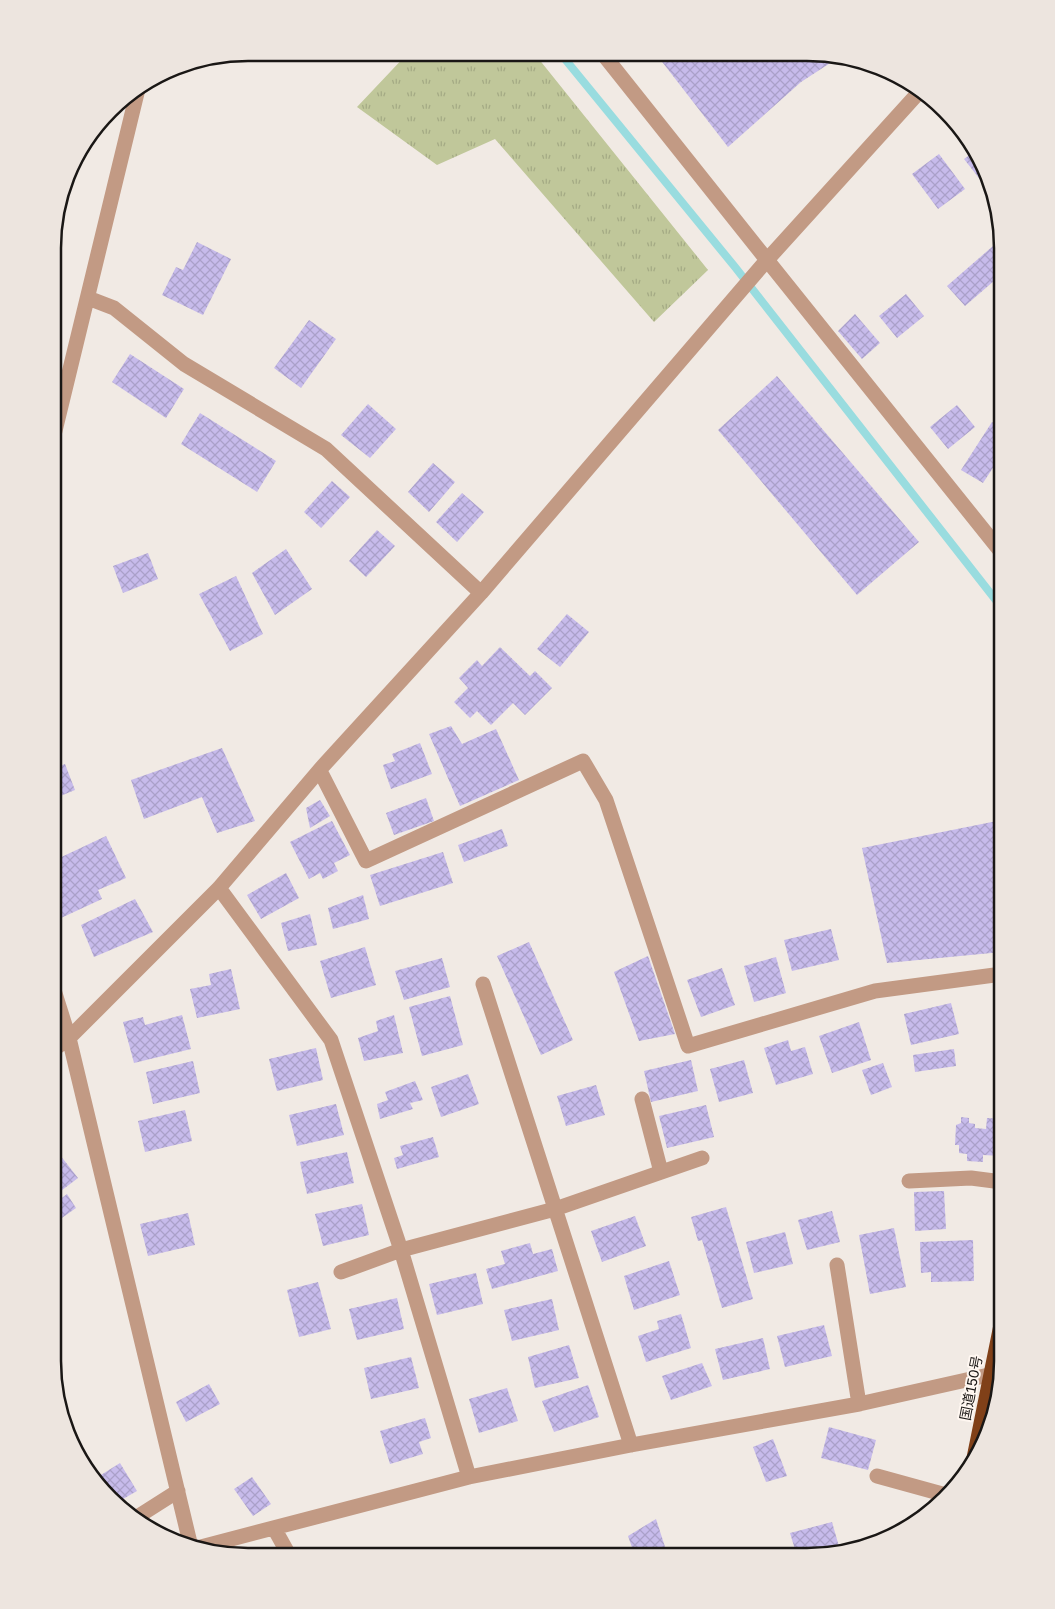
<svg xmlns="http://www.w3.org/2000/svg" width="1055" height="1609" viewBox="0 0 1055 1609" font-family="'Golos Text','Noto Sans JP',sans-serif">
  <style>
    .grass { fill: url(#grass-tufts) }
    .lines { fill: none; stroke-linecap: round; stroke-linejoin: round }
    .stream { stroke: #99dcdf; stroke-width: 8 }
    .building { fill: url(#building-cross-hatch) }
    .minor { stroke: #c29a84; stroke-width: 15 }
    .highway { stroke: #804018; stroke-width: 15 }
    .labels { text-anchor: middle; stroke-width: 4; stroke-linejoin: round; paint-order: stroke }
    .street-label { font-size: 14px; fill: #1a1715; stroke: #fff7f1 }
    .rim { fill: none; stroke: #1a1715; stroke-width: 2.5 }
  </style>
  <defs>
    <pattern id="grass-tufts" width="24" height="20" patternUnits="userSpaceOnUse" patternTransform="scale(1.25)"><rect width="24" height="20" fill="#c0c79a"/><path d="M3 7l-1-3M5 7V3M7 7l1-3M15 17l-1-3M17 17v-4M19 17l1-3" fill="none" stroke="#a4aa84"/></pattern>
    <pattern id="building-cross-hatch" width="8" height="8" patternUnits="userSpaceOnUse" patternTransform="scale(1.25)"><rect width="8" height="8" fill="#c7bbeb"/><path d="M0 0l8 8M0 8l8-8" fill="none" stroke="#aaa0c9"/></pattern>
  </defs>
  <rect width="100%" height="100%" fill="#f1eae4"/>
  <path class="grass" d="M408 53H534L708 270 654 322 495 139 437 165 357 107Z"/>
  <g class="lines">
    <path class="stream" d="M560 53 735 267 1002 608"/>
  </g>
  <path class="building" d="M656 54H833L841 56 801 82 728 147Z
    M975 151 988 173V177L982 182 964 159Z
    M939 154 965 189 938 209 912 174Z
    M1001 239 1003 248 1002 274 965 306 947 286Z
    M197 242 231 259 203 315 162 295 176 267 183 270Z
    M906 294 924 316 897 338 879 316Z
    M855 314 880 343 862 359 838 331Z
    M309 320 336 339 301 388 274 368Z
    M130 354 184 389 166 418 112 382Z
    M777 376 919 542 857 595 718 430Z
    M368 404 396 429 370 458 341 435Z
    M957 405 975 427 948 449 930 427Z
    M200 413 276 461 257 492 181 444Z
    M992 422 1002 429V454L983 483 961 470Z
    M433 463 455 482 429 512 408 492Z
    M332 481 350 497 321 528 304 512Z
    M462 493 484 512 457 542 436 522Z
    M377 530 395 546 366 577 349 561Z
    M286 549 312 589 275 615 252 573Z
    M148 553 158 579 123 593 113 566Z
    M236 576 263 634 230 651 199 594Z
    M567 614 589 632 560 667 537 649Z
    M500 647 530 676 535 671 552 688 525 715 513 703 491 725 477 711 470 718 454 702 468 688 459 678 477 660 482 666Z
    M451 726 462 744 496 729 519 780 460 806 429 734Z
    M420 743 432 774 391 789 383 765 395 761 392 754Z
    M222 748 255 821 217 833 202 797 144 819 131 780Z
    M65 764 75 790 53 799V769Z
    M426 798 434 821 394 835 386 813Z
    M320 800 330 816 310 828 306 808Z
    M1002 820V952L887 963 862 848Z
    M332 821 350 855 334 863 338 871 323 879 320 873 309 879 290 842Z
    M502 829 508 846 464 862 458 845Z
    M106 836 126 878 98 890 102 899 61 918 56 907 53 908V868L56 866 53 861Z
    M443 852 453 883 380 906 370 875Z
    M286 873 299 898 261 919 247 895Z
    M363 895 369 919 333 929 328 908Z
    M135 899 153 932 94 957 81 925Z
    M310 914 317 945 288 951 281 923Z
    M831 929 839 960 792 971 784 940Z
    M529 942 573 1040 541 1055 497 956Z
    M365 947 376 985 331 998 320 961Z
    M648 956 675 1034 639 1041 614 972Z
    M776 957 786 993 754 1002 744 966Z
    M442 958 450 987 404 1000 395 971Z
    M722 968 735 1005 701 1017 687 980Z
    M231 969 240 1009 197 1018 190 989 211 985 209 974Z
    M450 996 463 1045 422 1056 409 1007Z
    M951 1003 959 1034 911 1045 904 1014Z
    M182 1015 191 1049 134 1063 123 1022 143 1017 145 1025Z
    M394 1015 403 1053 364 1061 358 1038 378 1031 376 1021Z
    M859 1022 871 1060 832 1073 819 1036Z
    M788 1040 791 1051 805 1047 813 1074 776 1085 764 1048Z
    M316 1048 323 1080 277 1091 269 1059Z
    M954 1049 956 1066 915 1072 913 1055Z
    M691 1060 698 1091 651 1102 644 1071Z
    M744 1060 753 1093 719 1102 710 1069Z
    M193 1061 200 1093 153 1104 146 1072Z
    M883 1063 892 1087 871 1095 862 1070Z
    M468 1074 479 1104 441 1117 431 1087Z
    M415 1081 423 1100 410 1103 413 1109 380 1119 377 1104 388 1100 385 1092Z
    M596 1085 605 1115 566 1126 557 1096Z
    M336 1104 344 1135 297 1146 289 1115Z
    M706 1105 714 1137 667 1148 659 1116Z
    M185 1110 192 1141 145 1152 138 1121Z
    M961 1117 969 1118V1123L975 1124V1128L986 1129 987 1118 1002 1119V1156L983 1155V1162L967 1161V1154L959 1153V1145H955L956 1125 961 1123Z
    M53 1135 62 1147 53 1153Z
    M433 1137 439 1157 397 1169 394 1158 403 1155 400 1146Z
    M347 1152 354 1183 307 1194 300 1162Z
    M60 1155 78 1178 53 1197V1160Z
    M944 1191 946 1229 915 1231 914 1192Z
    M67 1194 76 1208 59 1220 53 1212V1205Z
    M362 1204 369 1235 323 1246 315 1214Z
    M726 1207 753 1299 722 1308 702 1240 698 1241 691 1217Z
    M832 1211 840 1242 807 1250 798 1220Z
    M188 1213 195 1245 148 1256 140 1224Z
    M635 1216 646 1246 602 1262 591 1231Z
    M894 1228 906 1287 870 1294 859 1235Z
    M785 1232 793 1264 754 1273 746 1242Z
    M973 1240 974 1281 931 1282V1272L921 1273 920 1242Z
    M530 1243 533 1254 552 1249 558 1271 492 1289 486 1269 505 1264 501 1251Z
    M669 1261 680 1295 634 1310 624 1276Z
    M476 1273 483 1304 437 1315 429 1284Z
    M318 1282 331 1329 299 1337 287 1290Z
    M397 1298 404 1329 357 1340 349 1309Z
    M552 1299 559 1330 512 1341 504 1310Z
    M681 1314 691 1348 646 1362 638 1336 659 1329 657 1321Z
    M824 1325 832 1356 785 1367 777 1336Z
    M763 1338 770 1369 723 1380 715 1349Z
    M569 1345 579 1378 535 1388 528 1357Z
    M411 1357 419 1388 371 1399 364 1368Z
    M702 1363 712 1386 671 1400 662 1376Z
    M209 1384 220 1404 186 1422 176 1402Z
    M588 1385 599 1417 554 1432 542 1401Z
    M507 1388 518 1421 479 1433 469 1399Z
    M425 1418 431 1438 419 1442 423 1454 390 1464 380 1431Z
    M829 1427 876 1440 868 1470 821 1458Z
    M773 1439 787 1476 766 1482 753 1447Z
    M120 1463 137 1491 116 1503 93 1480Z
    M252 1477 271 1504 253 1516 234 1489Z
    M656 1519 668 1556H635L628 1536Z
    M832 1522 840 1550 808 1556H797L790 1533Z"/>
  <g class="lines">
    <path class="minor" d="M603 54 767 260 1002 553
      M88 298 114 308 184 364 326 449 481 593
      M54 435 138 89
      M320 771 366 861 583 761 606 800 688 1046 875 991 1002 974
      M219 888 331 1040 401 1250 469 1477
      M483 984 631 1445
      M53 987 69 1038 191 1547
      M53 1050 69 1038 219 888 323 766 481 593 767 260 921 90
      M642 1099 661 1172
      M909 1181 971 1178 1002 1182
      M837 1265 859 1404
      M341 1272 401 1250 555 1209 702 1158
      M877 1476 946 1495
      M134 1519 178 1491
      M274 1528 289 1555
      M197 1548 469 1477 631 1445 859 1404 1002 1372"/>
    <path class="highway" d="M973 1463 1002 1320"/>
  </g>
  <g class="labels">
    <g class="street-label">
      <text transform="translate(971 1388) rotate(-79)" y="5">国道150号</text>
    </g>
  </g>
  <path d="M0 0H1055V1609H0ZM248 61H807A187 187 0 0 1 994 248V1361A187 187 0 0 1 807 1548H248A187 187 0 0 1 61 1361V248A187 187 0 0 1 248 61Z" fill="#ede5df" fill-rule="evenodd"/>
  <path class="rim" d="M248 61H807A187 187 0 0 1 994 248V1361A187 187 0 0 1 807 1548H248A187 187 0 0 1 61 1361V248A187 187 0 0 1 248 61Z"/>
</svg>
